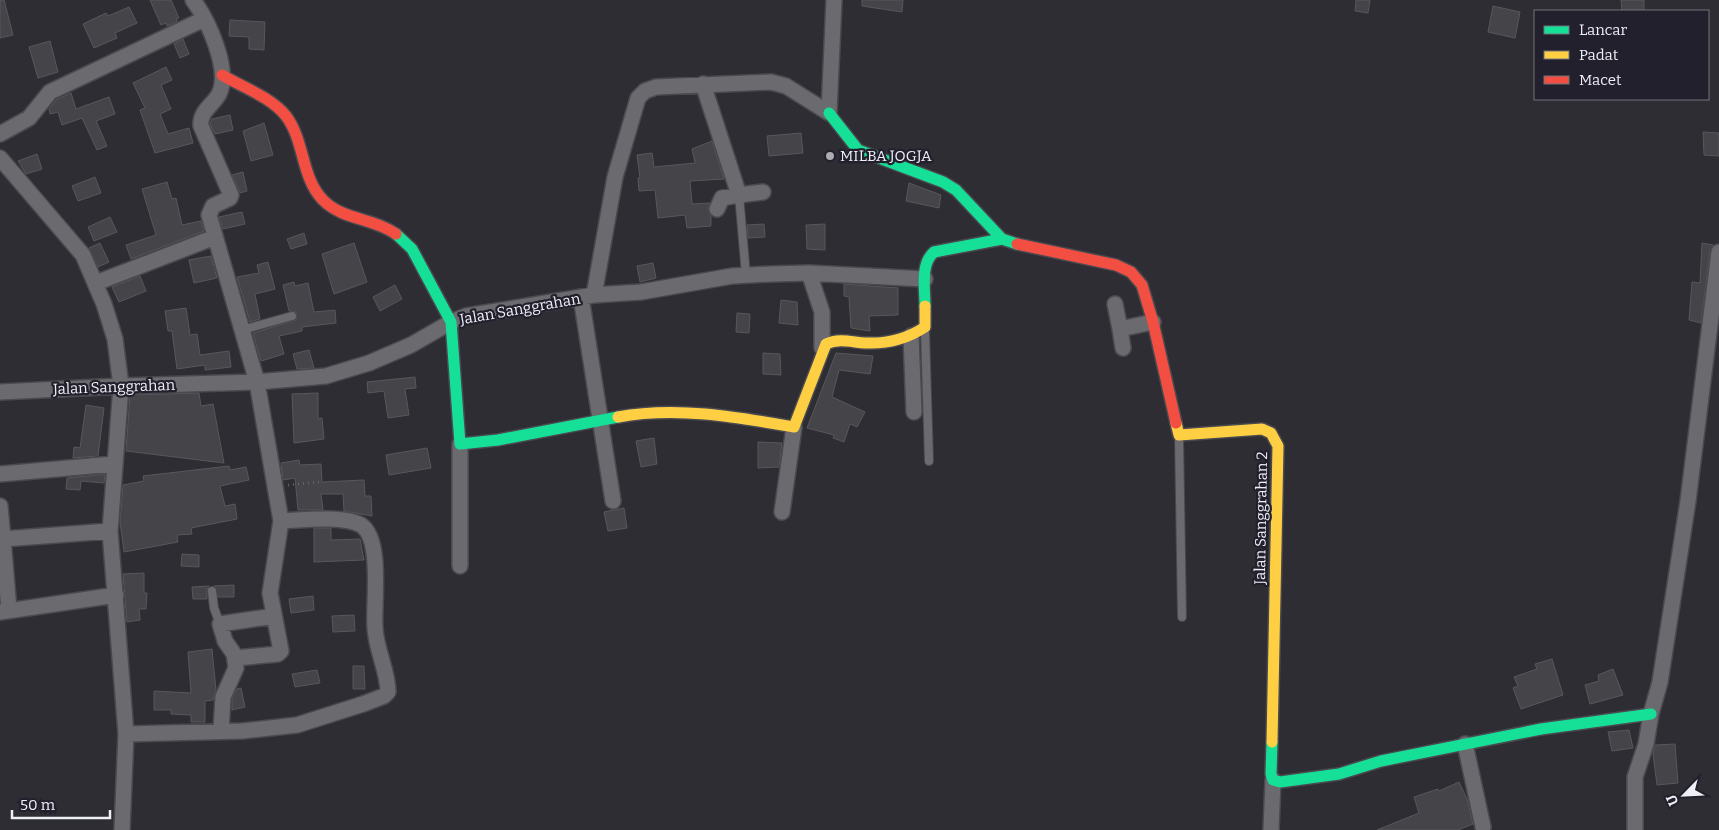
<svg xmlns="http://www.w3.org/2000/svg" width="1719" height="830" viewBox="0 0 1719 830" font-family="Bitter,serif">
  <style>
    .building { fill: #444449; stroke: #57575c }
    .lines { fill: none; stroke-linecap: round; stroke-linejoin: round }
    .lane-casing { stroke: #49494f; stroke-width: 10 }
    .street-casing { stroke: #49494f; stroke-width: 18 }
    .fast-casing { stroke: #49494f; stroke-width: 14 }
    .slow-casing { stroke: #49494f; stroke-width: 14 }
    .jam-casing { stroke: #49494f; stroke-width: 14 }
    .path { stroke: #68686d; stroke-width: 2.5; stroke-dasharray: 1 4; stroke-linecap: butt }
    .lane { stroke: #6b6b6f; stroke-width: 8 }
    .street { stroke: #6b6b6f; stroke-width: 15 }
    .fast { stroke: #16e098; stroke-width: 11 }
    .slow { stroke: #ffcf43; stroke-width: 11 }
    .jam { stroke: #f24e42; stroke-width: 11 }
    .poi-dot { fill: #ababb2; stroke: #21202c; stroke-width: 2 }
    .labels { text-anchor: middle; stroke-width: 4.5; stroke-linejoin: round; paint-order: stroke }
    .poi-label { font-size: 15px; fill: #efeff7; stroke: #21202c; text-anchor: start }
    .street-label { font-size: 15px; fill: #efeff7; stroke: #21202c }
  </style>
  <rect width="100%" height="100%" fill="#2d2d33"/>
  <path class="building" d="M0 0H4L13 35 0 38Z
    M150 0H171L179 18 176 19 177 22 167 26 166 23 161 25Z
    M862 0H903L902 12 862 6Z
    M1356 0H1370L1368 13 1355 11Z
    M1621 0H1644V11H1622Z
    M1493 6 1520 12 1515 38 1488 32Z
    M129 7 137 23 115 33 117 38 94 48 83 24 106 13 108 16Z
    M230 20 265 22 264 50 249 49V37L229 36Z
    M183 39 189 54 180 58 174 44Z
    M50 41 58 72 38 78 29 47Z
    M166 67 172 80 161 85 171 109 160 114 168 134 189 128 193 143 155 153 140 110 145 108 133 83Z
    M71 93 76 109 109 97 115 114 96 121 107 146 97 150 82 118 62 125 58 112 50 114 49 109 56 100Z
    M230 115 233 130 215 134 210 124 212 119Z
    M264 123 273 155 251 161 243 131Z
    M1703 132 1719 133V156L1704 155Z
    M801 133 803 153 769 156 767 136Z
    M712 141 724 179 690 181 692 204 710 203 708 209 711 216V226L687 228 685 215 658 218 655 190 639 191 638 178H640L637 155 652 153 654 167 695 163 692 149Z
    M37 154 42 169 26 174 18 161Z
    M243 172 247 191 240 193 232 175Z
    M95 177 101 193 78 201 72 186Z
    M167 182 172 199 176 198 182 225 201 221 204 231 131 259 126 245 156 235 142 189Z
    M909 183 941 195 939 208 906 201Z
    M242 212 245 224 223 229 219 217Z
    M110 217 117 232 94 241 88 227Z
    M764 224 765 237 748 238 747 225Z
    M825 224V250L807 249 806 225Z
    M304 233 307 244 291 249 287 239Z
    M100 243 109 262 98 267 89 248Z
    M354 243 367 282 334 294 322 254Z
    M1702 243 1713 245 1710 251 1701 323 1689 320 1692 282 1700 283Z
    M211 256 217 278 194 283 189 260Z
    M268 262 275 289 255 294 260 319 250 322 237 277 259 273 257 265Z
    M653 263 656 278 640 282 637 266Z
    M140 276 146 291 119 302 112 287Z
    M294 282 295 286 308 283 314 312 335 310 336 323 302 327V331L279 336 284 354 261 361 253 333 296 320V312L289 311 283 285Z
    M844 284 898 288V315L869 316 870 331 851 328 849 297 844 296Z
    M395 285 402 299 380 311 373 297Z
    M781 300 797 302 798 325 779 323Z
    M186 308 190 335 197 334 200 355 229 351 231 367 205 370V365L177 369 172 331H168L165 311Z
    M737 313 750 314 749 333 736 332Z
    M309 350 314 368 297 369 293 354Z
    M763 353 780 354 781 375 763 374Z
    M836 353 873 356 870 374 839 370 832 397 865 412 857 427 850 424 844 442 833 438 834 435 807 428Z
    M415 377 416 388 405 389 409 415 388 418 384 391 368 393 367 382Z
    M199 393 201 406 213 404 224 463 126 451 130 395Z
    M318 393V419L322 418 324 439 294 443 292 394Z
    M86 405 104 408 98 456 73 458 74 447 80 448Z
    M654 438 657 464 641 467 636 441Z
    M758 442 782 443 779 467 758 468Z
    M427 448 431 468 389 475 386 455Z
    M299 460 300 465 321 464 322 482 364 480 365 496H371L372 516 344 511 343 494H321L323 510H298L295 478 283 480 281 463Z
    M229 466 230 470 246 467 249 480 220 486 225 506 235 504 237 519 191 528 192 534 177 535 178 542 124 552 120 522 123 485 144 481 143 476Z
    M105 474 104 483 81 481 80 490 66 489 67 478Z
    M624 508 627 528 608 531 604 512Z
    M314 528H331V540L360 539 364 560 314 562Z
    M182 554 199 555V567L181 566Z
    M144 573V593H147L146 609H139L140 620 127 622 123 574Z
    M234 585V597H218L214 586Z
    M209 586 207 589V599H193L192 587Z
    M313 596 314 610 291 613 289 599Z
    M354 615 355 631 333 632 332 616Z
    M212 649 216 690 213 700 205 701V722H191V715L171 714V710H154V691L191 693 188 652Z
    M1552 659 1563 695 1521 709 1513 688 1518 686 1514 677 1537 669 1535 664Z
    M353 666H364L365 689H353Z
    M1613 669 1623 695 1590 704 1585 685 1599 681 1598 675Z
    M317 670 320 683 295 687 292 674Z
    M241 688 245 707 232 710V699L237 689Z
    M1629 730 1633 748 1612 751 1608 732Z
    M1675 744 1678 783 1657 785 1653 754 1655 745Z
    M1459 782 1467 799 1473 824 1458 830H1377L1419 813 1414 797 1438 789 1439 791Z"/>
  <g class="lines">
    <defs>
      <path id="lane" d="M739 195 746 275
        M242 330 292 316
        M925 331 929 461
        M1179 437 1182 617
        M212 591 214 608 220 624"/>
      <path id="street" d="M703 84 739 195 763 192
        M0 134 29 118 50 92 204 19
        M0 158 83 255 104 304 115 339 121 386 110 531 126 734 122 830
        M717 209 722 198 739 195
        M809 273 822 312V348
        M96 283 215 237
        M594 295 641 292 732 276 771 274 809 273 925 279
        M581 297 613 501
        M1115 304 1120 329 1153 322
        M1120 329 1123 348
        M911 336 914 412
        M0 392 121 386 257 382 326 376 369 363 411 345 451 322 466 316 594 295 615 177 638 98 645 91 656 87 771 82 786 86 829 113 834 0
        M0 474 114 464
        M0 506 3 539 110 531
        M782 512 794 427
        M3 539 9 610
        M460 566V444
        M0 612 116 595
        M236 658 278 654 281 651 270 593 281 521
        M221 731 223 697 236 668 234 654 225 641 220 624 274 616
        M126 734 242 731 297 725 363 704 384 696 388 692C388 671 376 650 375 628 373 605 383 539 361 525 344 515 301 520 281 521L257 382 209 215 213 206 230 198 231 195 201 126C199 112 213 105 219 94 231 70 208 20 193 0
        M1465 744 1483 827
        M1271 830 1273 780
        M1635 830V777L1646 744 1651 714 1660 682 1688 501 1719 252"/>
      <path id="fast" d="M829 113 858 150 943 182 956 190 1002 239 1017 244
        M396 234 412 249 451 322 460 444 498 440 618 417
        M925 306C925 289 920 264 934 252L1002 239
        M1272 742 1271 774 1273 780 1280 782 1339 774 1381 761 1541 729 1651 714"/>
      <path id="slow" d="M618 417C676 406 737 417 794 427L826 344C839 338 851 342 865 343 887 344 907 339 925 327V306
        M1176 423 1179 435 1262 429 1271 433 1278 446 1272 742"/>
      <path id="jam" d="M222 75C242 87 271 97 286 116 305 141 301 178 323 200 342 220 374 218 396 234
        M1017 244 1116 265 1131 272 1142 285 1153 322 1176 423"/>
    </defs>
    <use href="#lane" class="lane-casing"/>
    <use href="#street" class="street-casing"/>
    <use href="#fast" class="fast-casing"/>
    <use href="#slow" class="slow-casing"/>
    <use href="#jam" class="jam-casing"/>
    <path class="path" d="M288 485 319 482"/>
    <use href="#lane" class="lane"/>
    <use href="#street" class="street"/>
    <use href="#fast" class="fast"/>
    <use href="#slow" class="slow"/>
    <use href="#jam" class="jam"/>
  </g>
  <circle class="poi-dot" cx="830" cy="156" r="5"/>
  <g class="labels">
    <g class="poi-label">
      <text x="840" y="161">MILBA JOGJA</text>
    </g>
    <g class="street-label">
      <text transform="translate(520 309) rotate(-10)" y="5">Jalan Sanggrahan</text>
      <text transform="translate(114 387) rotate(-2)" y="5">Jalan Sanggrahan</text>
      <text transform="translate(1261 518) rotate(-89)" y="5">Jalan Sanggrahan 2</text>
    </g>
  </g>
  <rect x="1534" y="10" width="175" height="90" fill="#21202c" stroke="#73737d"/>
  <rect x="1544" y="26" width="25" height="8" fill="#16e098" stroke="#73737d"/>
  <text x="1579" y="35" font-size="15" fill="#efeff7">Lancar</text>
  <rect x="1544" y="51" width="25" height="8" fill="#ffcf43" stroke="#73737d"/>
  <text x="1579" y="60" font-size="15" fill="#efeff7">Padat</text>
  <rect x="1544" y="76" width="25" height="8" fill="#f24e42" stroke="#73737d"/>
  <text x="1579" y="85" font-size="15" fill="#efeff7">Macet</text>
  <g transform="translate(1684 795) rotate(246)" stroke="#21202c" stroke-width="4" paint-order="stroke">
  <path d="M0-4L9 19L0 12L-9 19Z" fill="#efeff7"/>
  <text y="-8" font-size="14" font-weight="bold" text-anchor="middle" fill="#efeff7">U</text>
  </g>
  <path d="M12 810v8h98v-8" fill="none" stroke="#efeff7" stroke-width="2.5"/>
  <text x="20" y="810" font-size="15" fill="#efeff7" stroke="#21202c" stroke-width="4" paint-order="stroke">50 m</text>
</svg>
